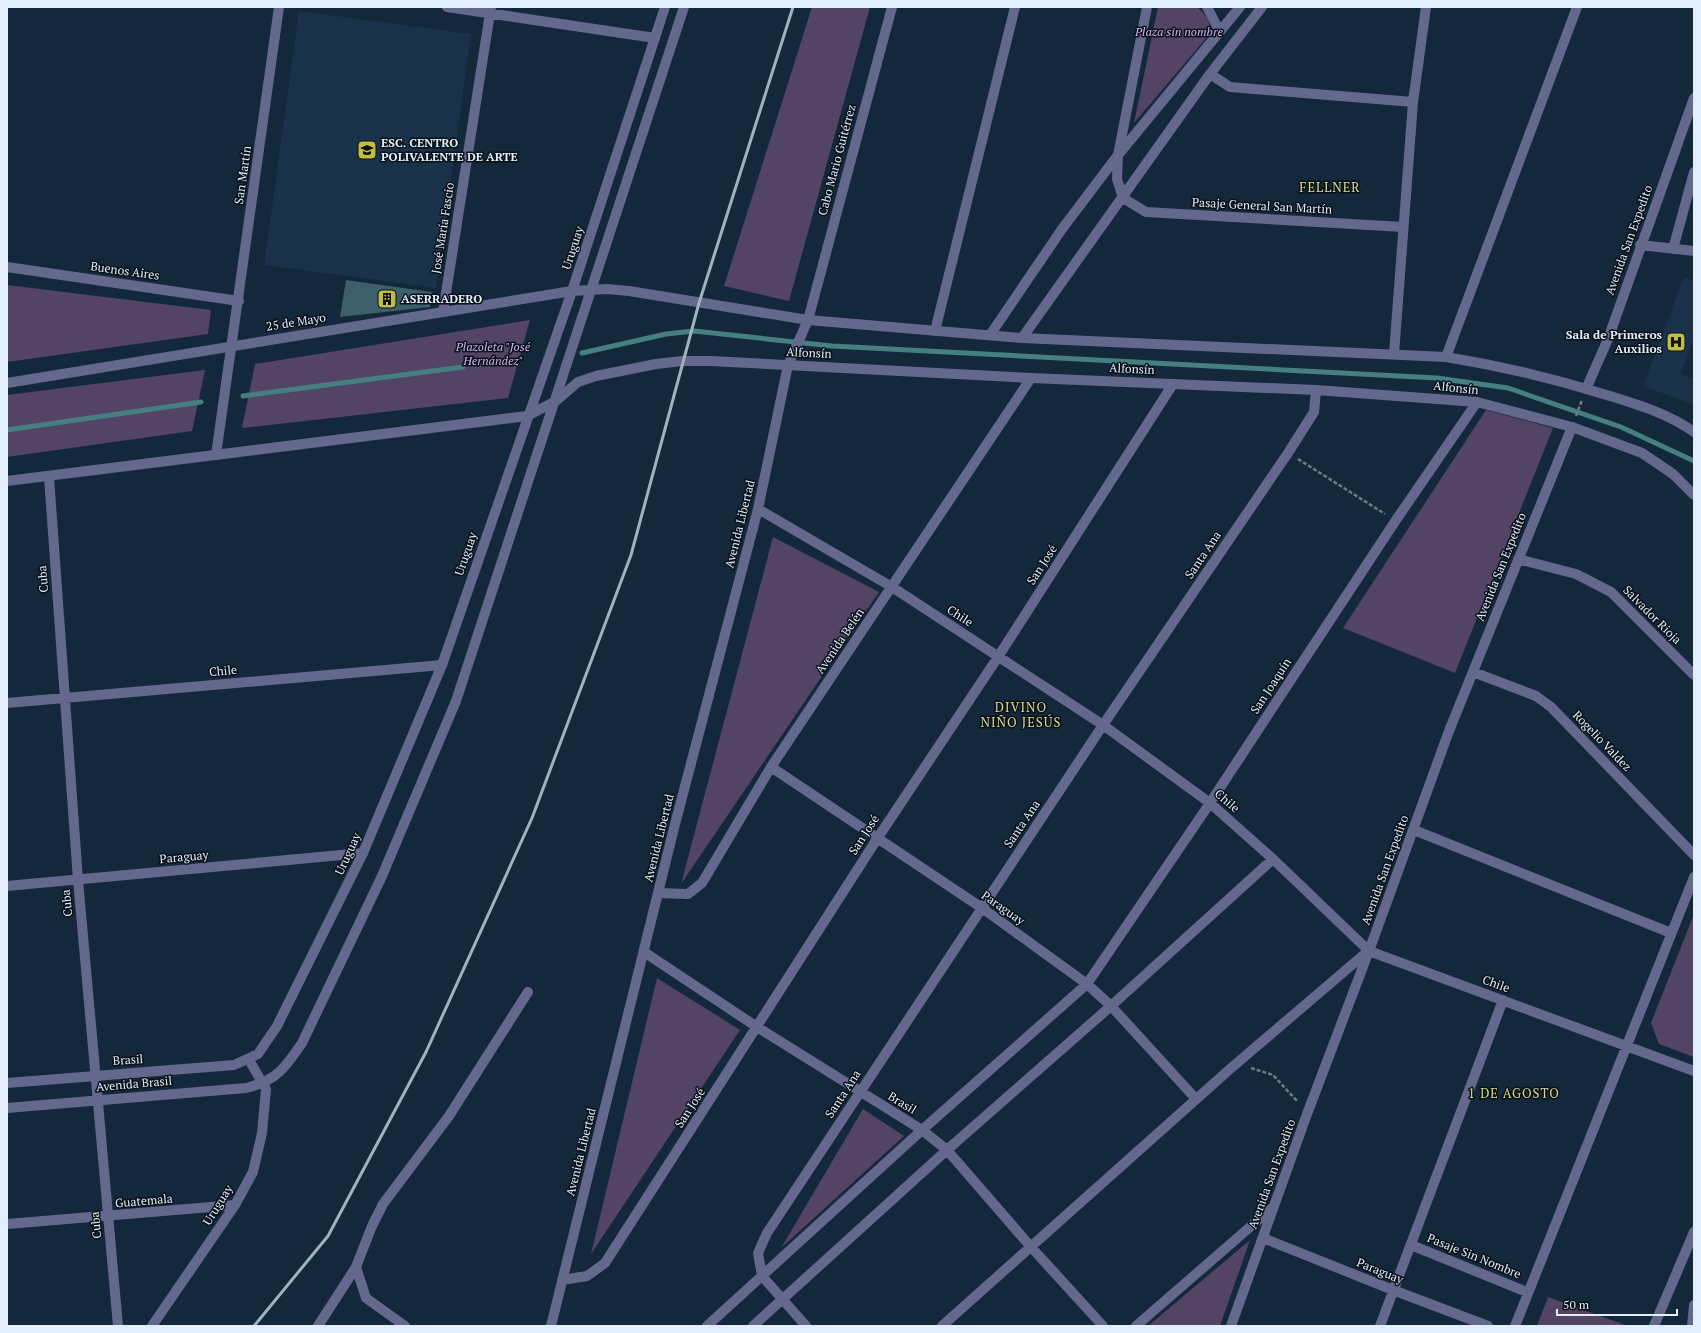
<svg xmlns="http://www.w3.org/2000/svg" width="1701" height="1333" viewBox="0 0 1701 1333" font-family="'PT Serif',serif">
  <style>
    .built { fill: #19324a }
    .green { fill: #534364 }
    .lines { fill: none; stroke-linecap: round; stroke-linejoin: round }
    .stream { stroke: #457f82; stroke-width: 5 }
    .building { fill: #3c5f6a }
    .path { stroke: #6b7b8c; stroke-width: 2.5; stroke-dasharray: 4 2; stroke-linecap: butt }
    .minor { stroke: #63688c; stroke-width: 10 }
    .tertiary { stroke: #63688c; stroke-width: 10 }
    .rail { stroke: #a2b0bf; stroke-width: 3 }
    .labels { text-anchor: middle; stroke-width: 3; stroke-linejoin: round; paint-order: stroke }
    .park-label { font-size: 12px; font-style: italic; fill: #d1b1f2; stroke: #081018 }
    .poi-label { font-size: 12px; font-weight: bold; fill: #e2eefb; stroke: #081018; text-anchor: start }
    .street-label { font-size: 12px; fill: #e2eefb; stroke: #081018 }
    .neighbourhood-label { font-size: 13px; letter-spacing: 1px; fill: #d9d98b; stroke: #081018 }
  </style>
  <rect width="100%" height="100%" fill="#14283b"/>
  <path class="built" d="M299 11 471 34 436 288 264 265Z
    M1684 277 1694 281V338L1681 374 1694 379V405L1643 386Z"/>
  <path class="green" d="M812 7H870L789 301 724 286Z
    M1158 7H1197C1206 15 1213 23 1208 36L1134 123Z
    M7 285 211 310 208 334 7 362Z
    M530 320 508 398 242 428 255 364Z
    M205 370 192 431 7 457V395Z
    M1486 410 1553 428 1455 673 1343 628Z
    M773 537 879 592 681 884Z
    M1694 914V1057L1659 1044 1651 1023Z
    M657 978 740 1030 591 1254Z
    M863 1109 904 1136 781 1248Z
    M1250 1240 1220 1326H1148Z
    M1548 1297 1628 1326H1537Z"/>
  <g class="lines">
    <path class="stream" d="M582 353 666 334 694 331 832 346 1437 378 1508 388 1621 427 1694 461
      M243 396 463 367
      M7 430 201 402"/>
  </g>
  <path class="building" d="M346 280 432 292 430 307 340 317Z"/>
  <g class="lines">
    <path class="path" d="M1576 416 1582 400
      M1298 459 1385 514
      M1251 1068 1273 1075 1298 1102"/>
    <path class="minor" d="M447 7 655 38
      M1147 7 1118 155 1117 179 1123 198 1146 212 1403 227
      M1207 7 1220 32
      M1210 74 1230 87 1413 102
      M1640 245 1694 251
      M1673 249 1694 172
      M7 267 239 301
      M443 312 491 7
      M935 331 1015 7
      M990 335 1062 229 1118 155 1240 7
      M1022 338 1210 74 1262 7
      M1394 354 1413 102 1426 7
      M1446 357 1577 7
      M1586 389 1608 339 1694 98
      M216 455 279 7
      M49 477 78 880 118 1326
      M758 509 892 587 1103 725 1210 803 1273 859 1369 951 1694 1071
      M1518 559 1576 574 1611 592 1694 675
      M1473 672 1536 696 1551 707 1694 855
      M7 703 442 665
      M771 767 982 908 1087 984 1111 1006 1196 1099
      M1414 830 1671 933
      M7 886 363 853
      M658 893 688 894 702 883 771 767 1031 378
      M644 952 757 1027 922 1130 947 1150 1031 1247 1103 1326
      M7 1224 235 1205
      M1263 1238 1393 1290 1488 1326
      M1411 1245 1527 1292
      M356 1267 366 1298 405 1326
      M562 1280 587 1276 605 1263 877 839 998 657 1173 384
      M152 1326 235 1205 253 1172 262 1133 266 1089 249 1060
      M318 1326 356 1267 372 1226 383 1204 449 1116 528 992
      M551 1326 674 828 758 509 788 365 808 320 892 7
      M707 1326 922 1130 1087 984 1210 803 1396 520 1477 402
      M753 1326 947 1150 1111 1006 1273 859
      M806 1326 762 1276 758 1253 767 1233 1103 725 1288 453 1314 412 1316 390
      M942 1326 1230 1069 1367 952
      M1136 1326 1272 1208
      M1231 1326 1307 1114 1369 951 1449 731 1572 427
      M1380 1326 1503 1000
      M1515 1326 1694 877
      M1654 1326 1694 1232
      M1692 1326 1694 1305"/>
    <path class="tertiary" d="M7 383 572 291 607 289 629 291 808 320 1022 338 1446 357C1502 366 1556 379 1610 396 1639 405 1669 414 1694 432
      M7 481 527 416 556 401 578 382 596 376 656 364 682 361H710L1031 378 1316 390 1477 402 1572 427 1642 453 1673 474 1694 495
      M7 1083 234 1065 258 1054 277 1026 363 853 442 665 572 291 665 7
      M7 1108 246 1088C276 1081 285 1068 302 1043L382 876 456 701 684 7"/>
    <path class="rail" d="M254 1326 328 1236 426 1052 532 818 631 555 699 303 793 7"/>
  </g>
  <defs>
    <symbol id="school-square" viewBox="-11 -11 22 22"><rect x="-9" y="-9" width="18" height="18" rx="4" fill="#c0be40" stroke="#081018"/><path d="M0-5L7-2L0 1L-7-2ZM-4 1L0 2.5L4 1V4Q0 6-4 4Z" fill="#111"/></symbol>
    <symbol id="building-square" viewBox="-11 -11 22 22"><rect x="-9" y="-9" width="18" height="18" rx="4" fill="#c0be40" stroke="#081018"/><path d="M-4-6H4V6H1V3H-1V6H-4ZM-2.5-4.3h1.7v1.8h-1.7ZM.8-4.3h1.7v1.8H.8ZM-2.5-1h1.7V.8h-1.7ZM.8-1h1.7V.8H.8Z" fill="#111"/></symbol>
    <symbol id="hospital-square" viewBox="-11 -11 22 22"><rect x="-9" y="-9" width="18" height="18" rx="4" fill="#c0be40" stroke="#081018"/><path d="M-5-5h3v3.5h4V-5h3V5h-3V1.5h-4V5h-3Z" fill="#111"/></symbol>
  </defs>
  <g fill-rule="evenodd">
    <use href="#school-square" x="356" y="139" width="22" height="22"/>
    <use href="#building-square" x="376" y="288" width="22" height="22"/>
    <use href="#hospital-square" x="1665" y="331" width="22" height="22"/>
  </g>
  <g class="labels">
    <g class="park-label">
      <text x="1179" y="36">Plaza sin nombre</text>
      <text x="493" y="351">Plazoleta "José<tspan x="493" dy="14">Hernández"</tspan></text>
    </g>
    <g class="poi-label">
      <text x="381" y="147">ESC. CENTRO<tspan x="381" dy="14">POLIVALENTE DE ARTE</tspan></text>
      <text x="401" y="303">ASERRADERO</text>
      <text x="1662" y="339" text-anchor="end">Sala de Primeros<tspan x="1662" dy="14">Auxilios</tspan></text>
    </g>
    <g class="street-label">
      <text transform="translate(837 160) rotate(-75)" y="4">Cabo Mario Guitérrez</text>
      <text transform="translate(243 175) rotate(-82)" y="4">San Martín</text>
      <text transform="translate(1262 206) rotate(3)" y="4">Pasaje General San Martín</text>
      <text transform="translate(443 228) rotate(-81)" y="4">José María Fascio</text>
      <text transform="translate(1629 240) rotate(-70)" y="4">Avenida San Expedito</text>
      <text transform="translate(573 248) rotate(-72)" y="4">Uruguay</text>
      <text transform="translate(125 271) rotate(8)" y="4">Buenos Aires</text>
      <text transform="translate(296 322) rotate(-9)" y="4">25 de Mayo</text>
      <text transform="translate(809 353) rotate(3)" y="4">Alfonsín</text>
      <text transform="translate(1132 369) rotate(3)" y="4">Alfonsín</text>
      <text transform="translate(1456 388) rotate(6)" y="4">Alfonsín</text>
      <text transform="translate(740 524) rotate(-76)" y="4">Avenida Libertad</text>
      <text transform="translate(466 554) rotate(-71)" y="4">Uruguay</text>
      <text transform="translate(1203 555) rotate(-56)" y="4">Santa Ana</text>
      <text transform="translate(1042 565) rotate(-57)" y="4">San José</text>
      <text transform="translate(1501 567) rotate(-68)" y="4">Avenida San Expedito</text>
      <text transform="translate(43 579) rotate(-94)" y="4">Cuba</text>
      <text transform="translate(1652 615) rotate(45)" y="4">Salvador Rioja</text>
      <text transform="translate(960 616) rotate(33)" y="4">Chile</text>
      <text transform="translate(840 641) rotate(-56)" y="4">Avenida Belén</text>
      <text transform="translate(223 671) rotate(-5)" y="4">Chile</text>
      <text transform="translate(1271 686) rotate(-57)" y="4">San Joaquín</text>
      <text transform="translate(1602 741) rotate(46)" y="4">Rogelio Valdez</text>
      <text transform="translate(1227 801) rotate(41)" y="4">Chile</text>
      <text transform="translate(1022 824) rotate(-56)" y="4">Santa Ana</text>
      <text transform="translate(864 835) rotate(-57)" y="4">San José</text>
      <text transform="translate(659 838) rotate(-76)" y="4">Avenida Libertad</text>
      <text transform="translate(348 854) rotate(-65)" y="4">Uruguay</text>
      <text transform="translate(184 857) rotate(-5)" y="4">Paraguay</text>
      <text transform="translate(1385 870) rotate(-70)" y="4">Avenida San Expedito</text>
      <text transform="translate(67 903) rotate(-95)" y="4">Cuba</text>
      <text transform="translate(1003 908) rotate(35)" y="4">Paraguay</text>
      <text transform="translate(1496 984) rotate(20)" y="4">Chile</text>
      <text transform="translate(128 1060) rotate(-4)" y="4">Brasil</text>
      <text transform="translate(134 1084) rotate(-5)" y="4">Avenida Brasil</text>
      <text transform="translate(843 1094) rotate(-57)" y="4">Santa Ana</text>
      <text transform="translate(902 1103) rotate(31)" y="4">Brasil</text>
      <text transform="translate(690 1108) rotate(-57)" y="4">San José</text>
      <text transform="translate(581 1152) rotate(-76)" y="4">Avenida Libertad</text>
      <text transform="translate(1272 1174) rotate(-70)" y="4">Avenida San Expedito</text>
      <text transform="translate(144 1201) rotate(-5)" y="4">Guatemala</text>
      <text transform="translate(218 1205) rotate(-58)" y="4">Uruguay</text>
      <text transform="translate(96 1225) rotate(-95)" y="4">Cuba</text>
      <text transform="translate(1474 1256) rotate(22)" y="4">Pasaje Sin Nombre</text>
      <text transform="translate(1380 1271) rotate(22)" y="4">Paraguay</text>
    </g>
    <g class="neighbourhood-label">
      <text x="1330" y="192">FELLNER</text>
      <text x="1021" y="712">DIVINO<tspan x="1021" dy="15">NIÑO JESÚS</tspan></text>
      <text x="1514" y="1098">1 DE AGOSTO</text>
    </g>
  </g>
  <rect width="1701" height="1333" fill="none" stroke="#e2eefb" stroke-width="16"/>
  <path d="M1557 1309v6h120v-6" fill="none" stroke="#e2eefb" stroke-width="2"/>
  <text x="1563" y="1309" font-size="12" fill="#e2eefb" stroke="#081018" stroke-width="3" paint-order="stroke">50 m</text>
</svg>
